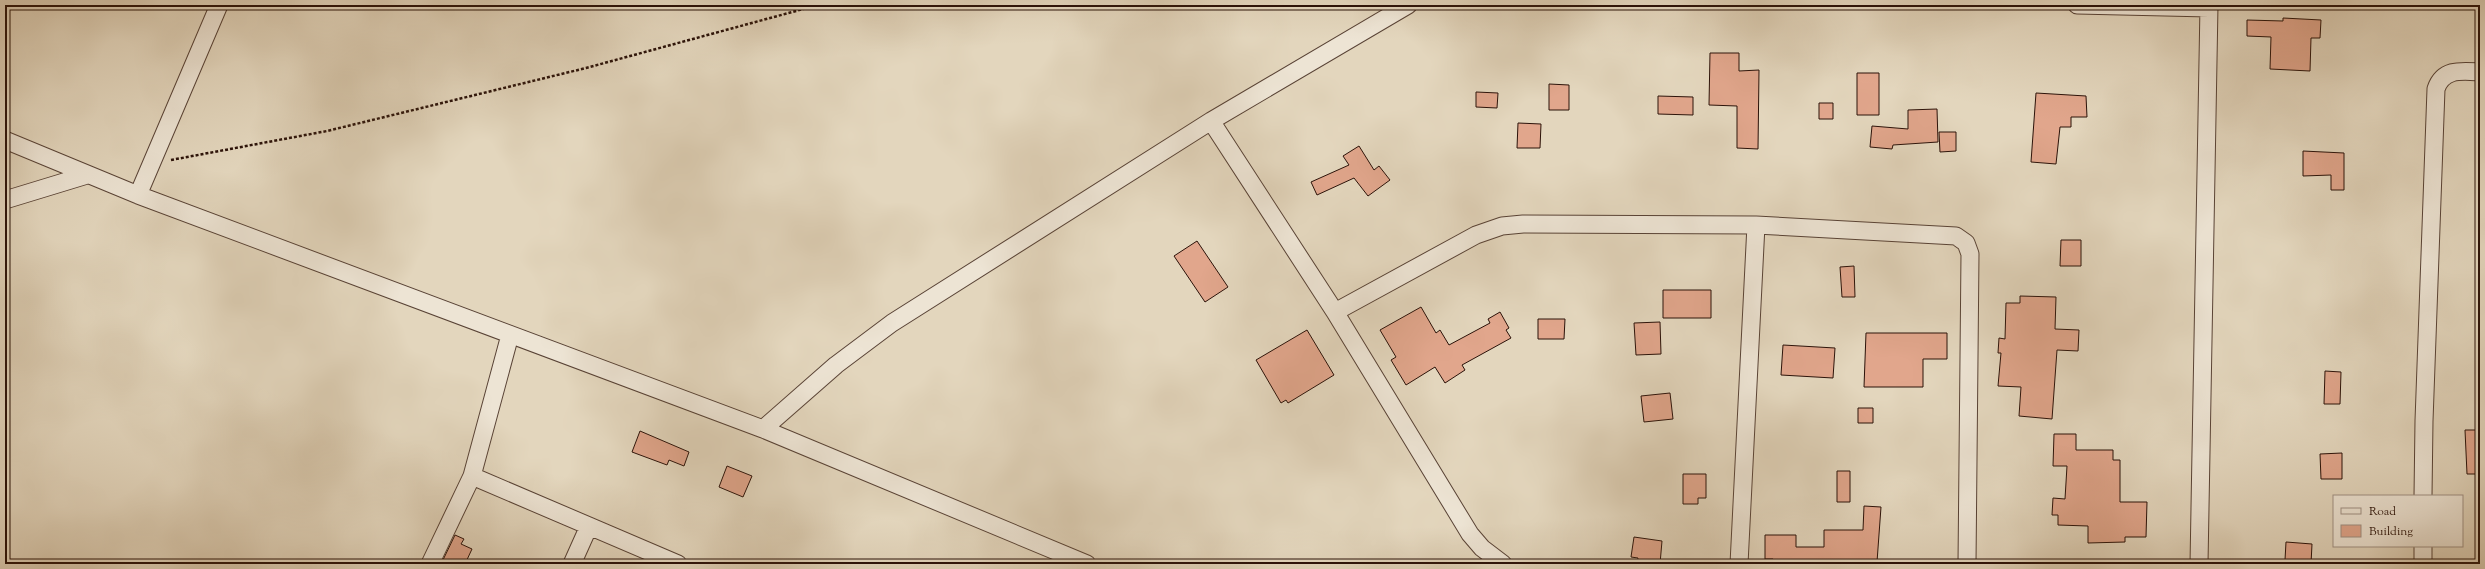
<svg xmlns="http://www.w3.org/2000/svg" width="2485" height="569" viewBox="0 0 2485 569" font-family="'Sorts Mill Goudy',serif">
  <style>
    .building { fill: #e1a68c; stroke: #2b1209 }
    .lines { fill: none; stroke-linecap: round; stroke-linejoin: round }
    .minor-casing { stroke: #594336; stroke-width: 19 }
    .path { stroke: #2b1209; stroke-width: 2.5; stroke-dasharray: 3 2; stroke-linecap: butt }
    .minor { stroke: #ede4d4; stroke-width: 17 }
  </style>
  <rect width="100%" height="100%" fill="#e3d6bd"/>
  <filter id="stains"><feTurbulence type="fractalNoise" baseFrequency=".005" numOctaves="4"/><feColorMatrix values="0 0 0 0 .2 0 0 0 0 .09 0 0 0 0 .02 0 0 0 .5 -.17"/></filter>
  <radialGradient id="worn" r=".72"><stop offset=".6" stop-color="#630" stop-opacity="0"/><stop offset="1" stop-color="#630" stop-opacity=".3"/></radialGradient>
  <path class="building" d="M2283 18 2321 20 2320 38H2311L2310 71 2270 69 2271 37 2247 36V20L2283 21Z
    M1710 53H1739V71L1759 70 1758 149 1737 148V106L1709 105Z
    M1857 73H1879V115H1857Z
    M1549 84 1569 85V110H1549Z
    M1476 92 1498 93 1497 108 1476 107Z
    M2036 93 2086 96 2087 117H2071V127H2060L2056 164 2031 162Z
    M1658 96 1693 97V115L1658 114Z
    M1819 103H1833V119H1819Z
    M1937 109 1938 142 1893 145 1892 149 1870 147 1872 126 1908 129V110Z
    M1518 123 1541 124 1540 148H1517Z
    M1939 132H1956V151L1940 152Z
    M1359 146 1374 170 1379 166 1390 180 1368 196 1354 178 1317 195 1311 182 1349 165 1343 156Z
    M2303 151 2344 153V190H2331V175L2303 176Z
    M2061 240H2081V266H2060Z
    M1197 241 1228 287 1205 302 1174 256Z
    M1854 266 1855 297H1842L1840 267Z
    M1663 290H1711V318H1663Z
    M2020 296 2056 297 2055 329 2079 330 2078 351 2057 350 2052 419 2019 416 2021 387 1998 386 2001 353H1998L1999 338 2005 339 2006 303H2020Z
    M1421 307 1436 333 1440 330 1449 345 1490 323 1488 319 1500 312 1509 328 1506 330 1511 338 1462 365 1465 370 1445 383 1435 367 1406 385 1391 360 1396 357 1380 330Z
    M1538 319H1565L1564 339H1538Z
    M1660 322 1661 354 1636 355 1634 323Z
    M1307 330 1334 375 1288 403 1286 400 1281 403 1256 360Z
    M1866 333H1947V359H1923V387H1864Z
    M1783 345 1835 348 1833 378 1781 375Z
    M2325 371 2341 372 2340 404H2324Z
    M1670 393 1673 419 1644 422 1641 396Z
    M1858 408H1873V423H1858Z
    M2465 430H2480V474H2467Z
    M640 431 689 452 684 466 669 460 667 465 632 452Z
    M2054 434H2076V450H2113V460H2120V502H2147L2146 537H2125V542L2088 543V526L2058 525V515H2052L2053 498 2065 499 2067 466H2053Z
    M2342 453V479H2321L2320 454Z
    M727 466 752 476 743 497 719 487Z
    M1837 471H1850V502H1837Z
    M1683 474H1706V498H1698V504H1683Z
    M1864 506 1881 507 1877 562 1773 564V559H1765V535H1796V547H1824V530H1863Z
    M455 535 464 539 461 544 472 549 465 564 442 562Z
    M1634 537 1662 541 1660 564H1637L1638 558 1631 557Z
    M2286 542 2312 544 2311 564H2295V561L2285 560Z"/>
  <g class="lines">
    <defs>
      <path id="minor" d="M2077 5 2209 8
        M1211 121 1335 312 1470 534 1482 548 1503 564
        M5 140 138 195 763 429 1087 564
        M138 195 219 5
        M5 200 87 175
        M1335 312 1476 235 1502 226 1523 224 1756 225 1956 236 1966 243 1970 254 1967 564
        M763 429 836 365 892 323 1211 121 1408 5
        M472 476 678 564
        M2423 496 2424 421 2436 89C2443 68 2462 71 2480 72
        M430 564 472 476 510 335
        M572 564 589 526
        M1739 564 1756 225
        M2199 564 2209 5
        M2423 564V546"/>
    </defs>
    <use href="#minor" class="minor-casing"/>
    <path class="path" d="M171 160 327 131 586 68 818 5"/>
    <use href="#minor" class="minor"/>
  </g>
  <rect width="2485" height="569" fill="none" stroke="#e3d6bd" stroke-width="20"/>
  <rect x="6" y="6" width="2473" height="557" fill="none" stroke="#2b1209" stroke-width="2"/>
  <rect x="10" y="10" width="2465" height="549" fill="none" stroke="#2b1209"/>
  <rect x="2333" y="495" width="130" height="52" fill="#ede4d4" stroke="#9f9083"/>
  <rect x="2341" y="508" width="20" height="6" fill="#ede4d4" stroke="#9f9083"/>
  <text x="2369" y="515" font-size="12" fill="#2b1209">Road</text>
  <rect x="2341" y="525" width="20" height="12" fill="#e1a68c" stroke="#9f9083"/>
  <text x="2369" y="535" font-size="12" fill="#2b1209">Building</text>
  <rect width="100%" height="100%" filter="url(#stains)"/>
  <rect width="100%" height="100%" fill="url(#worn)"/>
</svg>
